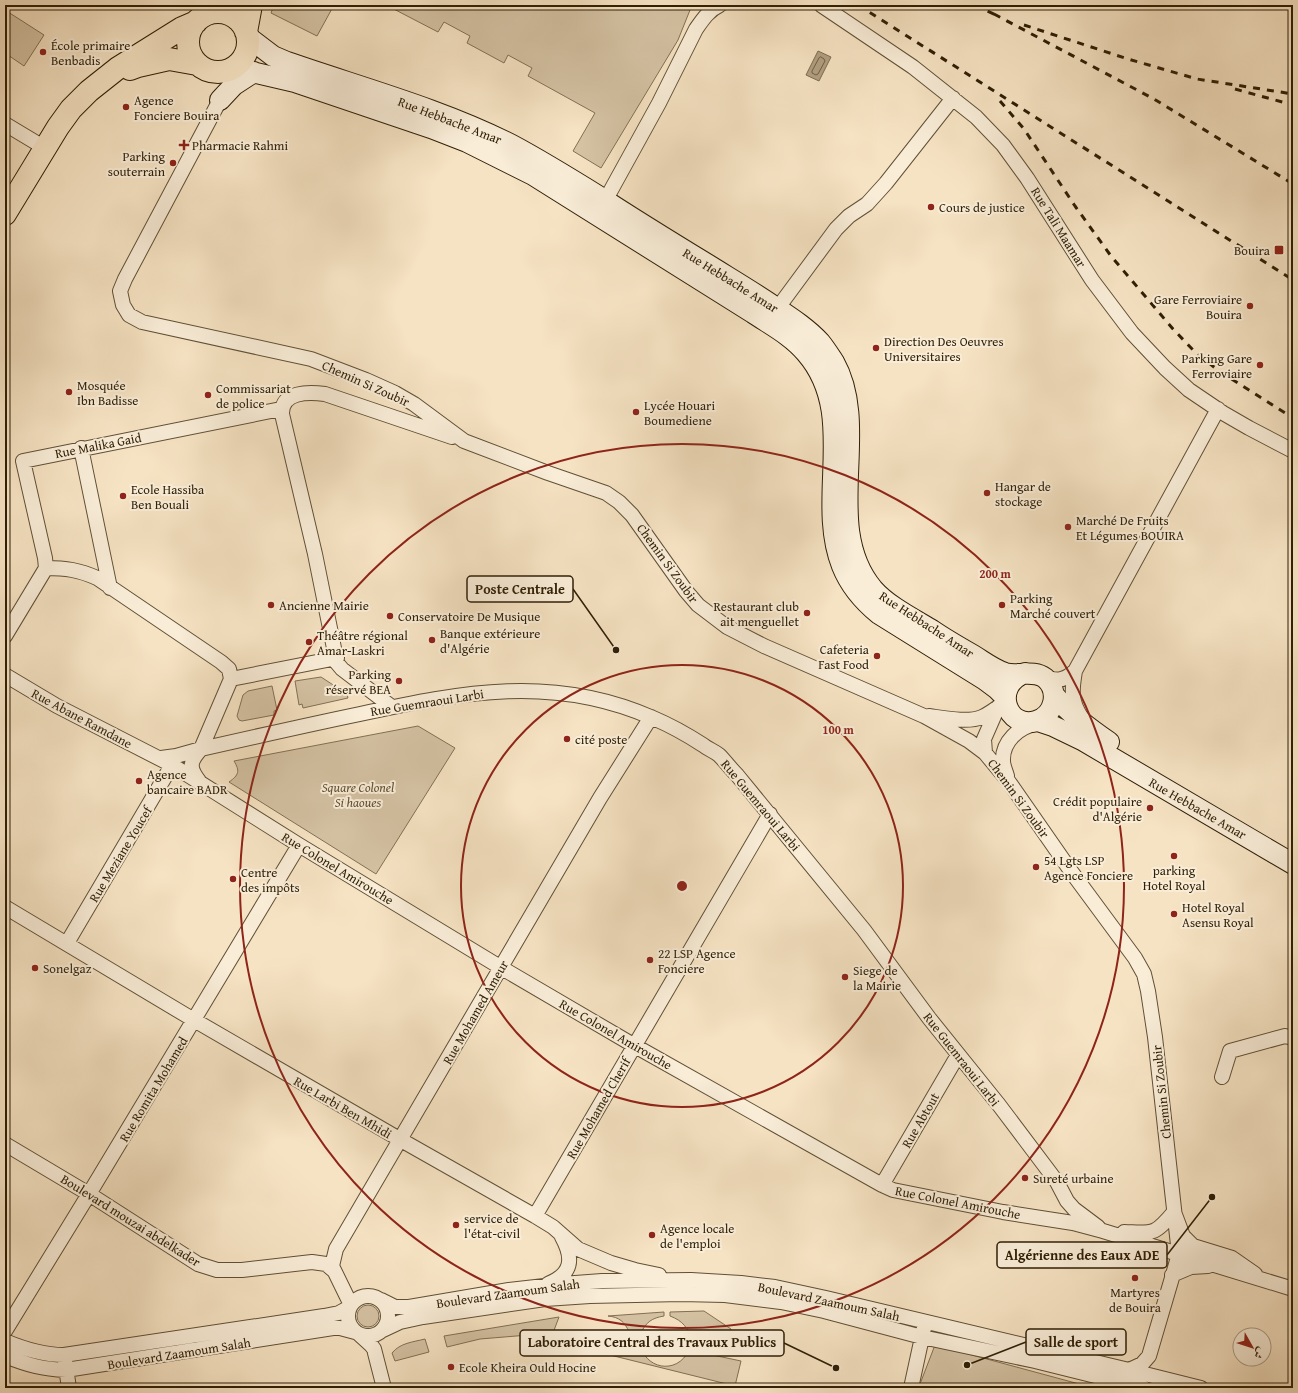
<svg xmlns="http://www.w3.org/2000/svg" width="1298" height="1393" viewBox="0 0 1298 1393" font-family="'Gentium Book Plus',Amiri,serif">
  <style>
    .green { fill: #d4c2a3; stroke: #827054 }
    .water { fill: #b2a083; stroke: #7e6c51 }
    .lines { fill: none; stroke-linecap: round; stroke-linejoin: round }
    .shore { stroke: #706044; stroke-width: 1 }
    .street-casing { stroke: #615035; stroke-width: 16 }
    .secondary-casing { stroke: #2f1f06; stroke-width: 22 }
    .primary-casing { stroke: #2f1f06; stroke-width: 24 }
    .street { stroke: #f9edd8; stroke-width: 14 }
    .secondary { stroke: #f9edd8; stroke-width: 20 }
    .primary { stroke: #f6e3c3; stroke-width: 22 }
    .rail { stroke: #2f1f06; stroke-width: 3; stroke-dasharray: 7 7; stroke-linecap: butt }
    .ring { fill: none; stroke: #8f2418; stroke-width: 2 }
    .poi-dot { fill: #8f2418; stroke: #f9edd8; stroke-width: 1.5 }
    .labels { text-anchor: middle; stroke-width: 4; stroke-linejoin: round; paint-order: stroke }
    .poi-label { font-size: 13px; fill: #2f1f06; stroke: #f9edd8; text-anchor: start }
    .street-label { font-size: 13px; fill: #2f1f06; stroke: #f9edd8 }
    .park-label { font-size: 13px; font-style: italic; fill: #615035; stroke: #f9edd8 }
    .centre { fill: #8f2418; stroke: #f9edd8; stroke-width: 2 }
    .ring-label { font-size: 12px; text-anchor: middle; font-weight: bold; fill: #8f2418; stroke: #f9edd8; stroke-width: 4; stroke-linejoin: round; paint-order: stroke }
    .leader { fill: none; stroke: #2f1f06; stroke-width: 1.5 }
    .callout-dot { fill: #2f1f06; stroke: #f9edd8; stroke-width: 1.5 }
    .callout { fill: #f9edd8; stroke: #2f1f06; stroke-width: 1.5 }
    .callout-label { font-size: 14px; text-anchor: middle; font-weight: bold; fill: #2f1f06 }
  </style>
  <rect width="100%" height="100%" fill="#f6e3c3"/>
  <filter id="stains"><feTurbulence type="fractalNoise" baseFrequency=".005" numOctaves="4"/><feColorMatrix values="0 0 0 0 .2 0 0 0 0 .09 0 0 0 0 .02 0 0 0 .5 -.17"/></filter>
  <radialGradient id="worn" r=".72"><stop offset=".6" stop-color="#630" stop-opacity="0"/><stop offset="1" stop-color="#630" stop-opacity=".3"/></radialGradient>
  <path class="green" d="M274 5H334L317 36 271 13Z
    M386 5H692L678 40 601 168 573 151 595 113 528 76 532 68 508 55 504 63 467 43 470 36 444 22 438 32Z
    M5 10 44 35 24 66 5 53Z
    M321 677 347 694 348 698 303 708 302 704 299 705 295 681Z
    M272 686 277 710 274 711V715L242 721 239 720 237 716 243 695 248 691Z
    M418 726 455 748 376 874 229 782C239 775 240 771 234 761Z
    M357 1316a11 11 0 1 1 22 0a11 11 0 1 1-22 0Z
    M704 1311 731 1329 728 1350 690 1341C689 1328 683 1321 670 1316V1312Z
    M664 1312V1316C652 1318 646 1322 641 1333L629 1332C625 1322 619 1317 608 1316Z
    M559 1317 553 1333 480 1339 447 1347 444 1336Z
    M425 1339 429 1352 395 1361 392 1353C400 1343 413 1342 425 1339Z
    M629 1340 640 1342C643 1369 677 1376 689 1350L741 1361 735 1386 610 1355C620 1354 626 1349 629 1340Z
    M935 1345 1094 1388H934L920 1384Z"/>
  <path class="water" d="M818 51 831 57 819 81 806 75Z"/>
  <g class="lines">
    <path class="shore" d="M821 57 824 59 825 61 818 74 816 75 812 73V71L819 58Z"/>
    <defs>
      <path id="street" d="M821 5 913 67 976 117 1003 145 1027 178 1092 280 1132 333 1165 368 1189 390 1223 413 1249 428 1293 451
        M224 92 220 100 125 279 120 291 123 305 129 315 142 322 311 359 366 380 395 393 414 404 464 441 548 473 606 493 619 502 632 515 686 591 698 605 727 627 764 646 924 716 969 741 985 753 1009 782 1073 874 1135 958 1144 974 1148 991 1155 1037 1179 1254 1149 1356 1142 1364 1129 1370
        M5 124 45 148
        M605 201 659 103 696 29C703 19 709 10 720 5
        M777 309 836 229 849 216 867 204 886 183 953 98
        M81 448 110 588
        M46 568 45 558 23 461 281 409
        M46 568C66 568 79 570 97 578L221 662 229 669 231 679 201 749C189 762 189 768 199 781
        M5 636 46 568
        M5 675 57 706 172 765 299 845 500 967 635 1046 882 1185 893 1190 1003 1212 1073 1223 1103 1231 1293 1289
        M1041 676C1056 681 1063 682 1075 671
        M231 679 337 658
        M392 707 342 669 337 663 315 554 282 414C281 391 309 392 325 394L452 437
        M929 716C944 718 968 723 982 717 991 713 998 707 1006 701
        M1082 718C1070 701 1072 689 1075 671L1218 409
        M985 753 984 739 998 707
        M161 758 176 756 201 749C254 737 307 725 360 714 463 692 553 674 653 718 672 726 686 734 703 745 708 749 714 751 719 755 725 761 731 769 737 775L864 930 929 1018 999 1105 1057 1182 1067 1201 1074 1209 1098 1227
        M1007 776C1006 772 1003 766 1003 761 1002 742 1019 726 1037 724
        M5 907 194 1020 401 1140 535 1216 553 1227 578 1249 611 1263 635 1270 659 1275
        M67 943 172 765
        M1222 1077 1230 1051 1285 1036 1293 1038
        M5 1144 89 1194 198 1264 217 1270H242L312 1262 326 1264 333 1270
        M882 1185 958 1055
        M535 1216 770 814
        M1124 1232C1153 1233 1154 1236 1174 1212L1183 1236 1193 1246 1232 1258 1255 1274
        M1172 1275 1191 1267 1208 1266
        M548 1284C572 1274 574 1259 562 1237
        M348 1316a20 20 0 1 1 40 0a20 20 0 1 1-40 0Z
        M381 1300 395 1307H409L509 1290 562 1284 602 1281 691 1280 741 1283 775 1287 826 1298 1129 1370 1201 1388
        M351 1305 332 1266 336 1249 600 798 651 717
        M383 1330 400 1322 423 1317 545 1299 590 1296 681 1294 725 1295 781 1302 824 1311 922 1337 1035 1361 1144 1388
        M5 1331 89 1194 299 845
        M359 1334 371 1345 374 1349 384 1388
        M5 1341C24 1349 44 1355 64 1355L324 1316 339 1313 350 1307
        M5 1356C28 1365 42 1369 66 1370L333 1328H340L355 1332
        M65 1361 69 1388
        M911 1388 924 1328"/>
      <path id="secondary" d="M248 37 273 56 287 62C362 88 441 109 512 145 542 161 571 179 600 197 635 220 671 242 707 264 731 279 755 293 778 309 793 319 808 329 820 342 825 348 830 356 834 362 872 429 820 526 873 589 888 606 912 618 932 630 945 639 959 647 973 655 983 661 993 669 1005 673 1018 677 1033 669 1045 678 1060 691 1055 715 1036 721 1007 730 991 686 1025 673
        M235 68 295 82 431 128 467 142 533 175 753 313C771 325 792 336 806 353 859 414 815 498 842 566 850 586 863 601 879 614L985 680 997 689 1005 697
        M220 100 234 85 254 72
        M1054 695C1070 714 1089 728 1109 742
        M1038 721 1053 726 1082 740 1293 864"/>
      <path id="primary" d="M188 42a30 30 0 1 1 60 0a30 30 0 1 1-60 0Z
        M246 32 251 5
        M130 69 138 66 169 59 197 64
        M5 214 58 127 71 109 89 91 118 68 182 28 196 22"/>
    </defs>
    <use href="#street" class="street-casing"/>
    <use href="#secondary" class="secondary-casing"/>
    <use href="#primary" class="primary-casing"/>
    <use href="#street" class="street"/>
    <use href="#secondary" class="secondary"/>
    <use href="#primary" class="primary"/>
    <path class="rail" d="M858 5 1293 280
      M975 5 998 16
      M994 14 1154 99 1293 184
      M1024 25 1128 59 1197 79 1293 94
      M1235 89 1293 105
      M1000 101 1024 129 1075 206 1111 256 1173 329 1195 352 1219 371 1293 418"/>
  </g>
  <g class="ring">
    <circle cx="682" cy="886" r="221"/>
    <circle cx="682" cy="886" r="442"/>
  </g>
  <g class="poi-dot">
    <circle cx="43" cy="52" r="4"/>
    <circle cx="126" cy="107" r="4"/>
    <path d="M182 139h4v4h4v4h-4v4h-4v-4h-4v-4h4z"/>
    <circle cx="173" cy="163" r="4"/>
    <circle cx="931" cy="207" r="4"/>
    <rect x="1274" y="245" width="10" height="10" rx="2"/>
    <circle cx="1250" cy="306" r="4"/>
    <circle cx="876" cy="348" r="4"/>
    <circle cx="1260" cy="365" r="4"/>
    <circle cx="69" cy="392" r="4"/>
    <circle cx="208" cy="395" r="4"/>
    <circle cx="636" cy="412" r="4"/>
    <circle cx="987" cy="493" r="4"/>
    <circle cx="123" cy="496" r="4"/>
    <circle cx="1068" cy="527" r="4"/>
    <circle cx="271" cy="605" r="4"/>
    <circle cx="1002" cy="605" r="4"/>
    <circle cx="807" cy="613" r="4"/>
    <circle cx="390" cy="616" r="4"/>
    <circle cx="432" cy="640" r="4"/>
    <circle cx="309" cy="642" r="4"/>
    <circle cx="877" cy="656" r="4"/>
    <circle cx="399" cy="681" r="4"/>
    <circle cx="567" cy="739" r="4"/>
    <circle cx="139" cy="781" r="4"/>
    <circle cx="1150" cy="808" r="4"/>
    <circle cx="1174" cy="856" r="4"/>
    <circle cx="1036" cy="867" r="4"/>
    <circle cx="233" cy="879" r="4"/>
    <circle cx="1174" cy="914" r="4"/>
    <circle cx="650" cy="960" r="4"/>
    <circle cx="35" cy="968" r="4"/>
    <circle cx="845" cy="977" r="4"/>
    <circle cx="1025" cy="1178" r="4"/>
    <circle cx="456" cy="1225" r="4"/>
    <circle cx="652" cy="1235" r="4"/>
    <circle cx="1135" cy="1278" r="4"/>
    <circle cx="451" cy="1367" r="4"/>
  </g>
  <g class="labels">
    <g class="poi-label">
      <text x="51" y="50">École primaire<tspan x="51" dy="15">Benbadis</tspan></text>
      <text x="134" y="105">Agence<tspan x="134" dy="15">Fonciere Bouira</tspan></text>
      <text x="192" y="150">Pharmacie Rahmi</text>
      <text x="165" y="161" text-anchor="end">Parking<tspan x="165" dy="15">souterrain</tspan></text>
      <text x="939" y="212">Cours de justice</text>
      <text x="1270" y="255" text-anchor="end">Bouira</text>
      <text x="1242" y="304" text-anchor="end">Gare Ferroviaire<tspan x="1242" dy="15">Bouira</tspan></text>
      <text x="884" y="346">Direction Des Oeuvres<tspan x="884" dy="15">Universitaires</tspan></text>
      <text x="1252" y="363" text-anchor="end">Parking Gare<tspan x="1252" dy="15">Ferroviaire</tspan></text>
      <text x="77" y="390">Mosquée<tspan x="77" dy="15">Ibn Badisse</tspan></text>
      <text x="216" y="393">Commissariat<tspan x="216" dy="15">de police</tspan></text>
      <text x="644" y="410">Lycée Houari<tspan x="644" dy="15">Boumediene</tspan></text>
      <text x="995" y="491">Hangar de<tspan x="995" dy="15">stockage</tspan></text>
      <text x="131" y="494">Ecole Hassiba<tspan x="131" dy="15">Ben Bouali</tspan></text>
      <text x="1076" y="525">Marché De Fruits<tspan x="1076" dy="15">Et Légumes BOUIRA</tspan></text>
      <text x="1010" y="603">Parking<tspan x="1010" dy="15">Marché couvert</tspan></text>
      <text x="279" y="610">Ancienne Mairie</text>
      <text x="799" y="611" text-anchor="end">Restaurant club<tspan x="799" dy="15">ait menguellet</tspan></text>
      <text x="398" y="621">Conservatoire De Musique</text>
      <text x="440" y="638">Banque extérieure<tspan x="440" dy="15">d'Algérie</tspan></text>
      <text x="317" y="640">Théâtre régional<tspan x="317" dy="15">Amar-Laskri</tspan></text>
      <text x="869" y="654" text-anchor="end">Cafeteria<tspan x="869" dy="15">Fast Food</tspan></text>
      <text x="391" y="679" text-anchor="end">Parking<tspan x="391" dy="15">réservé BEA</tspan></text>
      <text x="575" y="744">cité poste</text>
      <text x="147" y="779">Agence<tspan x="147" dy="15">bancaire BADR</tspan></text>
      <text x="1142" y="806" text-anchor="end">Crédit populaire<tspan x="1142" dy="15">d'Algérie</tspan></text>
      <text x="1044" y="865">54 Lgts LSP<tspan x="1044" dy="15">Agence Fonciere</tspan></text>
      <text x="1174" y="875" text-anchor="middle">parking<tspan x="1174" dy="15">Hotel Royal</tspan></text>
      <text x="241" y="877">Centre<tspan x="241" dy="15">des impôts</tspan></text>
      <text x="1182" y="912">Hotel Royal<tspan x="1182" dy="15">Asensu Royal</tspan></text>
      <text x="658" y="958">22 LSP Agence<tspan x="658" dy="15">Fonciere</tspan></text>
      <text x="43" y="973">Sonelgaz</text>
      <text x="853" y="975">Siege de<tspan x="853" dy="15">la Mairie</tspan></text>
      <text x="1033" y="1183">Sureté urbaine</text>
      <text x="464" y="1223">service de<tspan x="464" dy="15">l'état-civil</tspan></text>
      <text x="660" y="1233">Agence locale<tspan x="660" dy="15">de l'emploi</tspan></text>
      <text x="1135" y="1297" text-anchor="middle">Martyres<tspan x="1135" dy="15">de Bouira</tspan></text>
      <text x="459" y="1372">Ecole Kheira Ould Hocine</text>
    </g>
    <g class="street-label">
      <text transform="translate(450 120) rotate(21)" y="5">Rue Hebbache Amar</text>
      <text transform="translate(1059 227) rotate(58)" y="5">Rue Tali Maamar</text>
      <text transform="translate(731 280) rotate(32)" y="5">Rue Hebbache Amar</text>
      <text transform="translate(366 383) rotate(24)" y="5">Chemin Si Zoubir</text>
      <text transform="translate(98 445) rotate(-11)" y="5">Rue Malika Gaid</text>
      <text transform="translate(668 563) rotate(54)" y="5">Chemin Si Zoubir</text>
      <text transform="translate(927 624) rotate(33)" y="5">Rue Hebbache Amar</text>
      <text transform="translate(427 702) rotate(-9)" y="5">Rue Guemraoui Larbi</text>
      <text transform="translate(82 718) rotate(28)" y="5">Rue Abane Ramdane</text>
      <text transform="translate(1019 798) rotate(54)" y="5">Chemin Si Zoubir</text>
      <text transform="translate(761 805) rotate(50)" y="5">Rue Guemraoui Larbi</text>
      <text transform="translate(1198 808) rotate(30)" y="5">Rue Hebbache Amar</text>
      <text transform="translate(120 854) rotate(-59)" y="5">Rue Meziane Youcef</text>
      <text transform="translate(338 868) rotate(31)" y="5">Rue Colonel Amirouche</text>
      <text transform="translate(475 1012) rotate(-60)" y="5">Rue Mohamed Ameur</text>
      <text transform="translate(616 1034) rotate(30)" y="5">Rue Colonel Amirouche</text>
      <text transform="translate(962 1059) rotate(52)" y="5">Rue Guemraoui Larbi</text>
      <text transform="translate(153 1089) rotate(-59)" y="5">Rue Romita Mohamed</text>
      <text transform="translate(1161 1092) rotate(-96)" y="5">Chemin Si Zoubir</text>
      <text transform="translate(343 1107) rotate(30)" y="5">Rue Larbi Ben Mhidi</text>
      <text transform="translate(598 1108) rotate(-60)" y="5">Rue Mohamed Cherif</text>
      <text transform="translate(920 1120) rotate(-60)" y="5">Rue Abtout</text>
      <text transform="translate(958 1202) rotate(11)" y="5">Rue Colonel Amirouche</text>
      <text transform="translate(131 1220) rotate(32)" y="5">Boulevard mouzai abdelkader</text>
      <text transform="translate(508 1293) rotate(-8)" y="5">Boulevard Zaamoum Salah</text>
      <text transform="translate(829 1301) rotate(12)" y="5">Boulevard Zaamoum Salah</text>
      <text transform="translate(179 1353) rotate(-9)" y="5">Boulevard Zaamoum Salah</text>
    </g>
    <g class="park-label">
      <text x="358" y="792">Square Colonel<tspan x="358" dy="15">Si haoues</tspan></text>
    </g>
  </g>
  <circle cx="682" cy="886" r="6" class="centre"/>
  <g class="ring-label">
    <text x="995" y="578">200 m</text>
    <text x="838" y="734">100 m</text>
  </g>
  <path class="leader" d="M616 650L573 589M1212 1197L1167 1255M967 1365L1026 1342M836 1368L784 1343"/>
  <g class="callout-dot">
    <circle cx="616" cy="650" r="4"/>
    <circle cx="1212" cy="1197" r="4"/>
    <circle cx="967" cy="1365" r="4"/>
    <circle cx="836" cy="1368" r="4"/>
  </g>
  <g class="callout">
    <rect x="467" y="576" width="106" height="26" rx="4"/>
    <rect x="997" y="1242" width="170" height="26" rx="4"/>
    <rect x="1026" y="1329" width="100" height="26" rx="4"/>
    <rect x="520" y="1330" width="264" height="26" rx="4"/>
  </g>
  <g class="callout-label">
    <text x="520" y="594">Poste Centrale</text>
    <text x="1082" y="1260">Algérienne des Eaux ADE</text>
    <text x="1076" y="1347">Salle de sport</text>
    <text x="652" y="1347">Laboratoire Central des Travaux Publics</text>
  </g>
  <rect width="1298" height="1393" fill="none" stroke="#f6e3c3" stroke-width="20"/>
  <rect x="6" y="6" width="1286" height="1381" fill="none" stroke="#2f1f06" stroke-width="2"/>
  <rect x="10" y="10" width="1278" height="1373" fill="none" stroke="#2f1f06"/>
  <g transform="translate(1252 1347) rotate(129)"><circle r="19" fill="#f9edd8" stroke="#a89b84"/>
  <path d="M0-3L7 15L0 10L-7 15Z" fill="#8f2418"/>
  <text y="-6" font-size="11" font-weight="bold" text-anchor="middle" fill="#2f1f06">ش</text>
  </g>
  <rect width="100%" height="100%" filter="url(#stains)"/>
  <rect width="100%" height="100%" fill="url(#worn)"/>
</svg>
